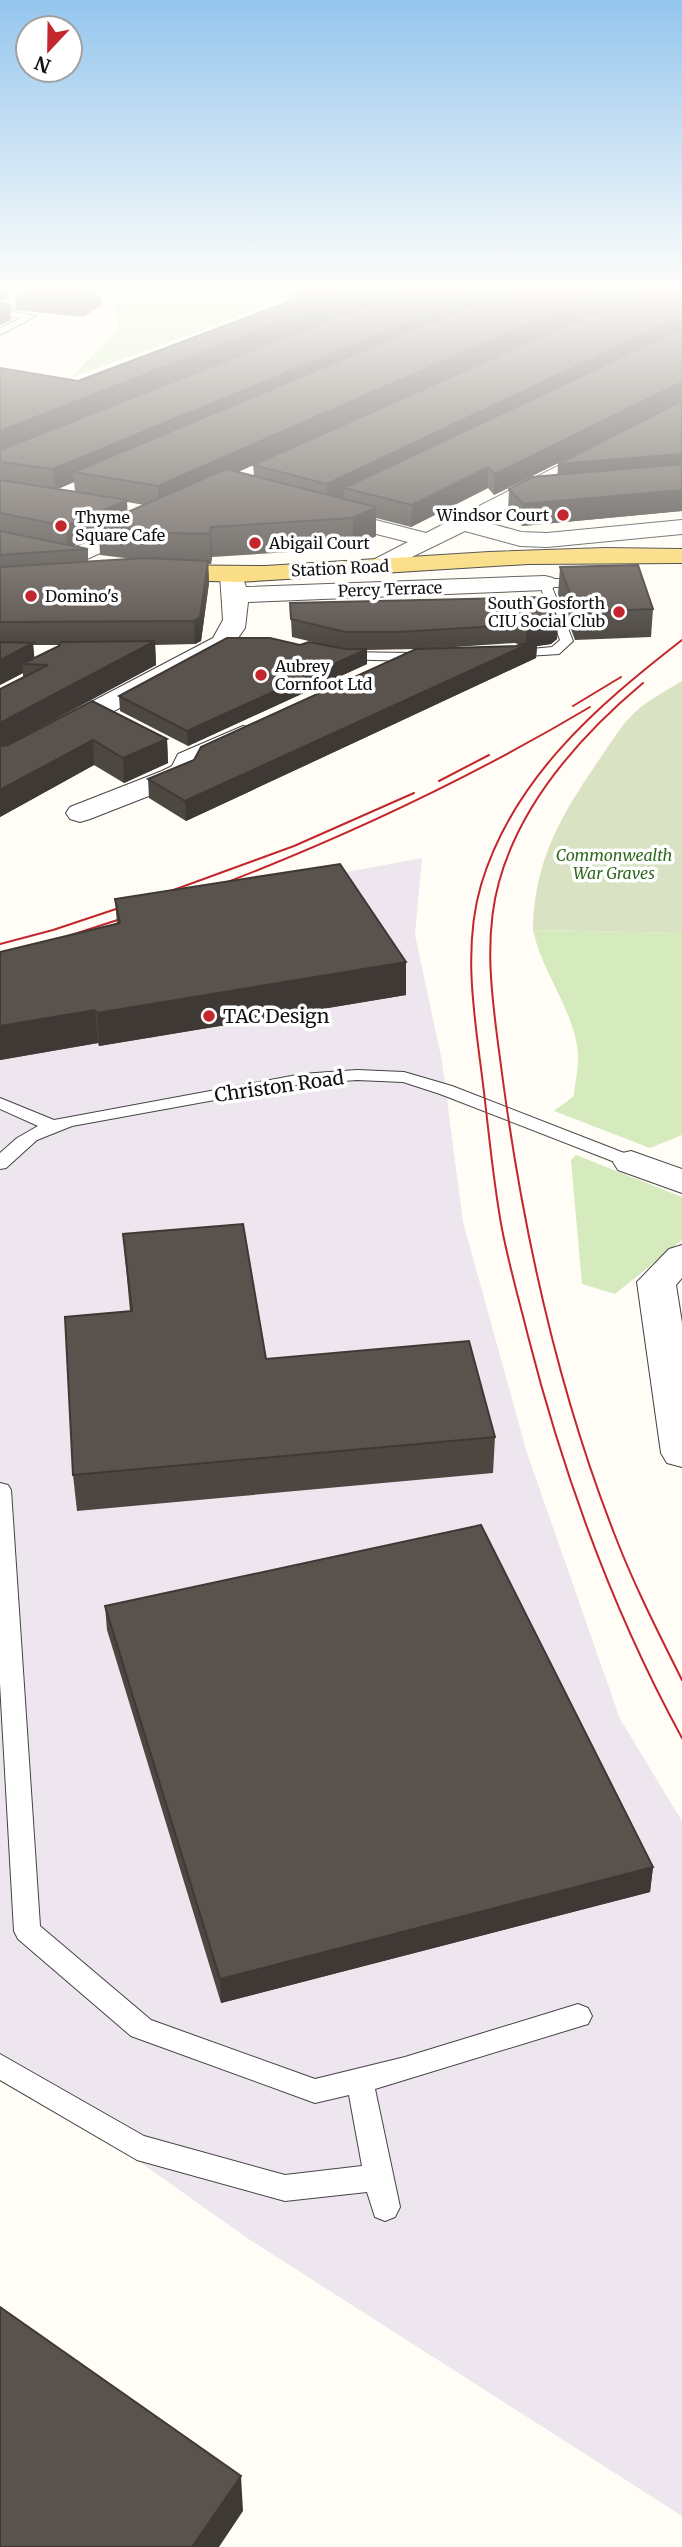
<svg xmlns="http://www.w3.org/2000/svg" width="682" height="2547" viewBox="0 0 682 2547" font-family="Merriweather,serif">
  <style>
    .industrial { fill: #eee6ef }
    .green { fill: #d5ebbd }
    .cemetery { fill: #d9e3c4 }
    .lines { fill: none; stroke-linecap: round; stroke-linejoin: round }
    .service-casing { stroke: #444; stroke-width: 2 }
    .minor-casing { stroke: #444; stroke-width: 2 }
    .primary-casing { stroke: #222; stroke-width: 2 }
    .service { fill: #fff; fill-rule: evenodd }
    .minor { fill: #fff; fill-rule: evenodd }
    .primary { fill: #f9d66b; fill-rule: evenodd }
    .tram { stroke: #c4262e; stroke-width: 2 }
    .wall { fill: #4d4742; fill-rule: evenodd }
    .shaded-wall { fill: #3f3936 }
    .building { fill: #5a524d; stroke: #3f3936; stroke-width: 2 }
    .poi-dot { fill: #c4262e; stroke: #fff; stroke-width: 2.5 }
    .labels { text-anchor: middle; stroke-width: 7; stroke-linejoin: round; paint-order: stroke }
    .far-poi-label { font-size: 16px; fill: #111; stroke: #fff; text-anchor: start }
    .far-street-label { font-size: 16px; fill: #111; stroke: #fff }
    .far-park-label { font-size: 16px; font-style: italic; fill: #2f6b1f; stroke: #fff }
    .poi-label { font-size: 19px; fill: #111; stroke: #fff; text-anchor: start }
    .street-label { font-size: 19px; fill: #111; stroke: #fff }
  </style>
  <rect width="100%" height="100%" fill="#fffdf5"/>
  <path class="industrial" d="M422 858 415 935 442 1061 463 1222 527 1453 620 1719 682 1821V2516L250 2240 0 2063V965L304 880Z"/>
  <path class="green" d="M120 288H304L242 315 71 378 119 328 114 306 115 290Z
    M533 930 682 933V1135L650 1148 554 1111 574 1096C575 1082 579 1066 578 1052 573 1008 542 973 533 930Z
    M576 1155 682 1197V1240L615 1294 582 1284 571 1160Z"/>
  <path class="cemetery" d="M682 681V933L533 930C534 859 562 814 601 757 613 740 624 720 641 707 654 697 669 689 682 681Z"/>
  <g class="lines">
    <defs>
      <path id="service" d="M0 310 36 316 0 335V328L21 318 0 316Z
        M545 579H562L568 583 562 587H552L573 641 559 654 511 657V651L552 647 560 640 539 583Z
        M342 652 411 653 417 657 411 661 338 659 336 656Z
        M357 1070 404 1072 452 1086 637 1158 640 1162 637 1166H625L440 1094 403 1082 357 1080 302 1084 72 1126 37 1140 6 1168 0 1169V1153L17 1138 38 1126 0 1109V1098L54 1120 302 1074Z
        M0 1483 8 1485 11 1490 40 1926 151 2020 315 2079 405 2057 578 2004 588 2008 592 2016 588 2024 375 2089 400 2207 395 2217 385 2221 375 2217 367 2192 285 2201 137 2160 0 2080V2054L144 2136 285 2175 362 2166 349 2095 315 2103 131 2036 18 1939 14 1931 0 1683Z"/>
      <path id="minor" d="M8 288H26L32 296 27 304 8 310 2 309V301L14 296Z
        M682 403V417L482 521 521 532 547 533 682 520V534L547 547 520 546 465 531 379 573 371 571 367 566 371 561 408 542 317 519 314 514 317 509 325 507 426 533Z
        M148 516 156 518 159 523 156 528 78 563H62L58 558 62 553Z
        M232 567 240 569 246 587 545 576 553 578 557 583 553 588 545 590 248 602 245 628 231 648 10 767 0 769V750L213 638 223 620 220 574 224 569Z
        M243 726 253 728 257 734 253 740 200 765 194 777 182 783 90 819 80 822 70 819 66 813 70 807 162 771 172 766 178 754Z
        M631 1151 682 1169V1193L618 1170 613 1162 618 1154Z
        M682 1245V1278L676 1285 682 1323V1467L667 1463 661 1453 637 1282 669 1249Z"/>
      <path id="primary" d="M605 548 682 549V563L528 564 238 582 156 579 148 577 144 572 148 567 156 565 265 566 489 552Z"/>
    </defs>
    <use href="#service" class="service-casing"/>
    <use href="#minor" class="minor-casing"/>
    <use href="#primary" class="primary-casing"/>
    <use href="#service" class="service"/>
    <use href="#minor" class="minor"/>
    <use href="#primary" class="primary"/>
    <path class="tram" d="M682 640C597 706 513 778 481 885 462 950 475 1019 483 1084 489 1133 493 1181 502 1229 509 1265 519 1300 528 1336 564 1477 612 1610 682 1738
      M643 683C581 735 521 802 499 882 481 946 495 1017 503 1081 524 1236 557 1387 614 1533 633 1583 658 1632 682 1680
      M573 706 621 677
      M439 781 489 755
      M212 888C343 838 469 779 590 707
      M157 896 294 846 414 793
      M59 939 136 914
      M0 944 53 930 134 903"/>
  </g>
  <path class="wall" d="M28 288H100L101 305 83 317 16 310 15 295 28 291 29 289Z
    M305 288H410L382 299 411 288H650L238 472 254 476 253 465 652 288H682V401L494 495 488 488 411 527 376 518V536L353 548 212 557 211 564H208L209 583 201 641 195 644 155 645 156 665 7 745 92 701 167 739 168 763 124 783 94 765 0 817V689L23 677V673L0 685V368L78 381 289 301V294ZM74 482 75 491 58 489ZM127 502 144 505 127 512ZM99 534 100 555 133 559 88 562V549L72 546ZM33 645H60L34 658Z
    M682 401V511L522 526 508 511 509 489 557 475Z
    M560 567 653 609 651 637 575 640 558 594Z
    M290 603 558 621 557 639 551 644 537 646 536 658 186 821 149 798 148 779 194 760 415 649 367 650V664L188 746 120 711 119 696 300 645H325L292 637ZM515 643 520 645 516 646 425 649Z
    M115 899 406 962V995L99 1046 98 1043 0 1060 117 924Z
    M123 1234 266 1359 495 1437 493 1473 77 1511 73 1475 130 1311Z
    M105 1606 653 1867 650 1892 221 2003 107 1630Z"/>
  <path class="shaded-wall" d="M0 288H9L10 295 0 301Z
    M100 288 101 305 83 317 82 302Z
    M365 288H410L0 452V431Z
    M491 288H533L74 472V482L55 490 53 469Z
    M610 288H650L159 507 158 486Z
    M10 305 11 320 0 325V310Z
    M682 316 681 335 344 488V497L327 505V484Z
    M682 382V401L494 495 495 474Z
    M682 454V474L557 485 558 464Z
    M488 467V488L411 527 412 505Z
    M682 490V511L522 526 523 504Z
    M127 500 128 521 98 525 99 534 68 548 66 526Z
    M376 507V536L353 548V518Z
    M211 527 212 557 211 564 210 534Z
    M208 561 209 583 201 641 195 644 194 621Z
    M558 621 557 639 551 644 537 646 536 658 186 821 185 801 526 645V629Z
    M155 641 156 665 0 749V723Z
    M33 643 35 664H22L23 673 0 685V660Z
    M367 649V664L188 746 187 731Z
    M167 739 168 763 124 783 123 758Z
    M93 740 94 765 0 817V790Z
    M406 962V995L99 1046 97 1013Z
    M95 1010 98 1043 0 1060V1026Z
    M653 1867 650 1892 221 2003 220 1979Z
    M241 2476 243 2511 219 2547H192Z"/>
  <path class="building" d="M30 288H100V290L82 302 15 295 28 291Z
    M305 288H365L0 431V368L78 381 301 297 289 294Z
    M411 288H491L53 469 0 462V450Z
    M513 288H610L158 486 74 472Z
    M652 288H682V316L327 484 253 465Z
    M0 302 10 305 0 310Z
    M682 329V382L495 474 488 467 412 505 344 488Z
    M682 401V454L558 464Z
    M682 464V490L523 504 509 489 532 477Z
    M226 469 376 507 353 518 211 527 210 534 167 533 98 525Z
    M0 480 127 500 66 526 0 513Z
    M0 531 88 549 0 555Z
    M145 558 208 561 200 617 194 621 0 622V567Z
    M638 565 653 609 577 612 560 567Z
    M549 597 558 621 552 626 526 629 516 625 399 632H345L291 619 290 603Z
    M227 638H270L300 645 309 642 345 649H367L187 731 119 696Z
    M537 640 185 801 148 779 194 760 201 747 416 649 516 646Z
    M155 641 0 723V689L48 665 22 664 59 646 61 642Z
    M0 642 33 643 0 660Z
    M92 701 167 739 123 758 93 740 0 790V746L8 745Z
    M340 864 406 962 97 1013 95 1010 0 1026V952L120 923 115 899Z
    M243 1224 266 1359 469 1341 495 1437 73 1475 65 1317 132 1311 123 1234Z
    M481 1525 653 1867 220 1979 105 1606Z
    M0 2307 241 2476 192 2547H0Z"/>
  <linearGradient id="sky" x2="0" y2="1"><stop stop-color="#95c6ee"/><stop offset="0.45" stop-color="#fffefa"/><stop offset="1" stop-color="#fffefa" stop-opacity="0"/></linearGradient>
  <rect width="682" height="644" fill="url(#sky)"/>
  <g class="poi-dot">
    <circle cx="563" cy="515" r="7"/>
    <circle cx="61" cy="526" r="7"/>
    <circle cx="255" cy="543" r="7"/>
    <circle cx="31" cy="596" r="7"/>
    <circle cx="619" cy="612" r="7"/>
    <circle cx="261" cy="675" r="7"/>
    <circle cx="209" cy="1016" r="7"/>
  </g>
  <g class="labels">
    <g class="far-poi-label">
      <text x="549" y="521" text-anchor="end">Windsor Court</text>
      <text x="75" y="523">Thyme<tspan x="75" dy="18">Square Cafe</tspan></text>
      <text x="269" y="549">Abigail Court</text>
      <text x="45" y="602">Domino's</text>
      <text x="605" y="609" text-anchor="end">South Gosforth<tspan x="605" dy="18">CIU Social Club</tspan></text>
      <text x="275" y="672">Aubrey<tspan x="275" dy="18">Cornfoot Ltd</tspan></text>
    </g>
    <g class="far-street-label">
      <text transform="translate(340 568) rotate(-3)" y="6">Station Road</text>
      <text transform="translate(390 589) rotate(-2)" y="6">Percy Terrace</text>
    </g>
    <g class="far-park-label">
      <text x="614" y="861">Commonwealth<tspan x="614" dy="18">War Graves</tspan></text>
    </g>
    <g class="poi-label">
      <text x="223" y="1023">TAC Design</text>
    </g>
    <g class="street-label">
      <text transform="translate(279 1086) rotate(-8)" y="7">Christon Road</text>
    </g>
  </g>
  <g transform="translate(49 49) rotate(202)"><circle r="33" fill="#ffffff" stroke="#a0a0a0" stroke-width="2"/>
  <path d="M0-5L12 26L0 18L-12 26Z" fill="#c4262e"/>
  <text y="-10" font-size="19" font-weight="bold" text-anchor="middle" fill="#111111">N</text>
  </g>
</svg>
